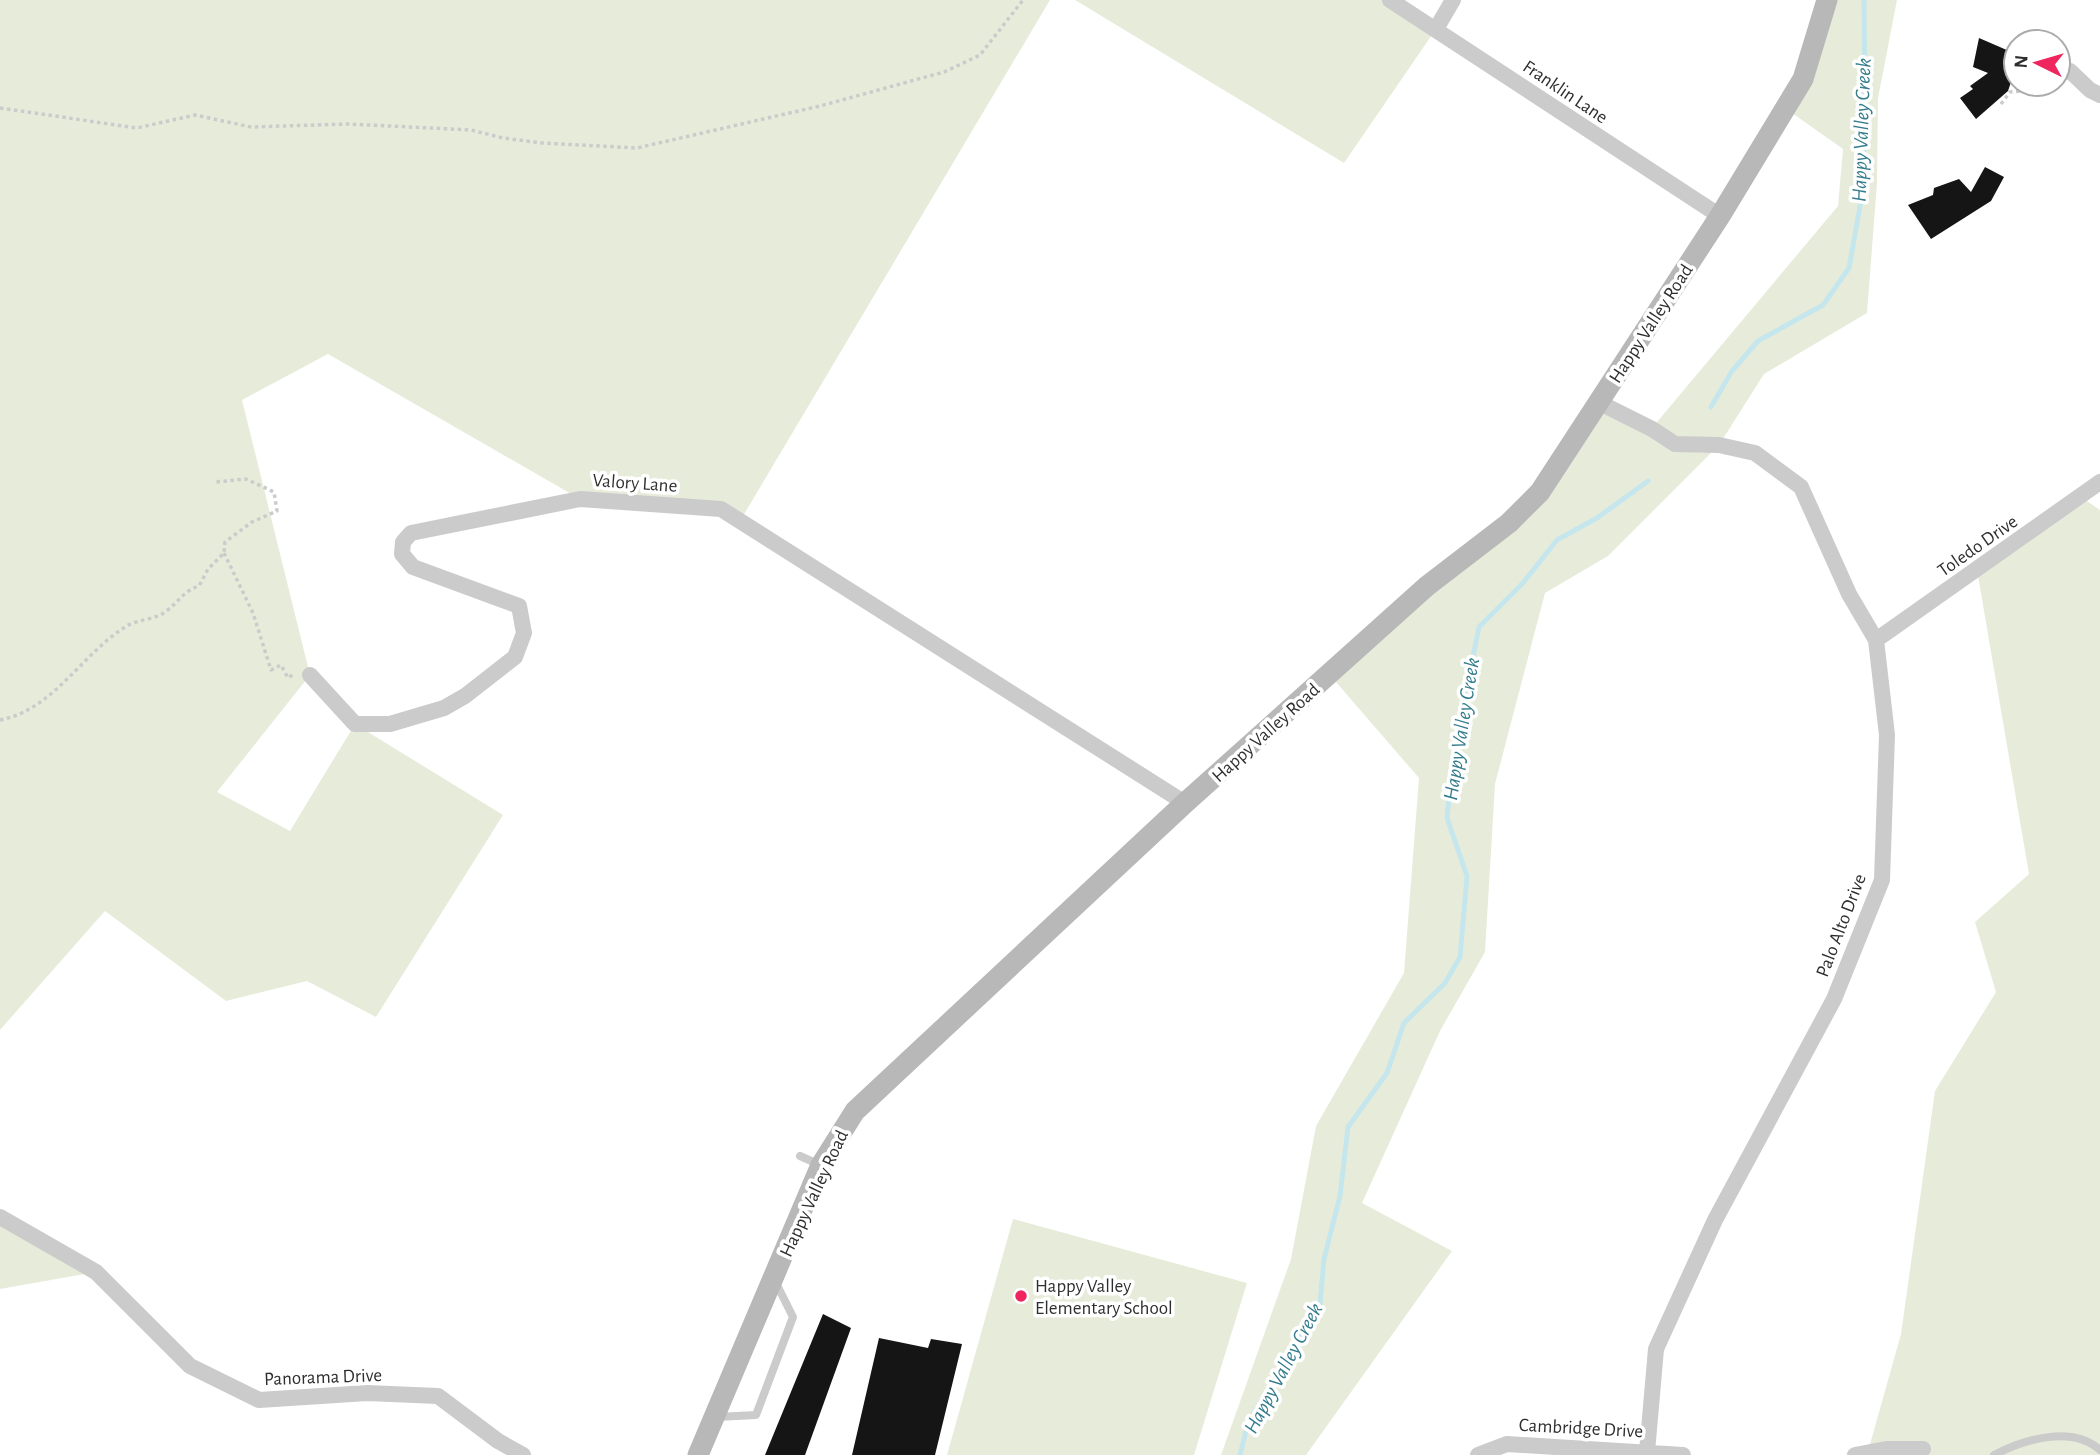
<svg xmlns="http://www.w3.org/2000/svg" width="2100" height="1455" viewBox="0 0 2100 1455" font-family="'Alegreya Sans',sans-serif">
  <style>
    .green { fill: #e7ecda }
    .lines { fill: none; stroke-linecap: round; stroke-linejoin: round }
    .stream { stroke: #c5e6ed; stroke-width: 5 }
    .building { fill: #151515 }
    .path { stroke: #cbcbcb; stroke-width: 3.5; stroke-dasharray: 3.5 3.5; stroke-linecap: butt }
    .lane { stroke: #cbcbcb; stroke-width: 8 }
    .street { stroke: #cbcbcb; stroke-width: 16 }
    .secondary { stroke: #b8b8b8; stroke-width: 21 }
    .poi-dot { fill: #ef255e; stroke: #fff; stroke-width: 2.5 }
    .labels { text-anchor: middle; stroke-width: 7; stroke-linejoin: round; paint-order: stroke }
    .street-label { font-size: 19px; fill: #2e2e2e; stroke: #fff }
    .poi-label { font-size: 19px; fill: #2e2e2e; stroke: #fff; text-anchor: start }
    .water-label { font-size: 21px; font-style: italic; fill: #357d8d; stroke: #fff }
  </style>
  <rect width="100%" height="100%" fill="#fff"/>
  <path class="green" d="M0 0H1050L740 521 721 509 580 499 328 354 242 400 310 675 217 792 290 831 355 724 503 815 376 1017 307 981 226 1001 105 911 0 1030Z
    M1075 0H1390L1436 29 1344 163Z
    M1827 0H1897L1878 98 1877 183 1867 313 1764 374 1719 445 1608 556 1545 593 1495 784 1485 952 1440 1031 1362 1203 1452 1251 1306 1455H1221L1291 1259 1316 1126 1404 973 1419 778 1329 674 1509 523 1598 402 1652 428 1838 206 1843 149 1785 108Z
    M2081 497 2100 510V1455H1867L1901 1334 1935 1091 1996 992 1975 922 2029 874 1977 570Z
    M0 1217 96 1272 0 1289Z
    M1013 1219 1247 1283 1194 1455H947Z"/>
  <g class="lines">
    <path class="stream" d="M1711 407 1732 371 1758 341 1823 305 1849 268 1862 195 1865 112 1864 0
      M1240 1455 1248 1423 1320 1304 1324 1259 1340 1196 1348 1127 1387 1073 1404 1023 1445 983 1460 957 1467 876 1447 818 1454 751 1479 627 1522 584 1557 540 1597 518 1648 481"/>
  </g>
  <path class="building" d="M1979 38 2016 54V67L2008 91 1976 119 1960 98 1973 89 1970 86 1988 73 1973 67Z
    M1985 167 2004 177 1991 201 1931 239 1908 205 1933 195 1934 188 1959 179 1971 192Z
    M823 1314 851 1328 805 1455H765Z
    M879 1338 928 1348 931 1339 962 1344 935 1455H852Z"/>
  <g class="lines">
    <path class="path" d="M2001 104 2010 92 2025 91 2029 84
      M0 108 137 128 195 115 251 127 348 124 471 130 503 138 542 143 637 148 820 106 944 72 980 55 1023 0
      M224 553 253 613 271 670 281 665 288 678 294 674
      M0 720C53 710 81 655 125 627 137 619 155 620 165 612 178 603 183 591 199 586L208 569 224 553 225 542 252 522 277 511 274 492 246 479 216 482"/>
    <path class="lane" d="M800 1156 818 1164
      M717 1417 756 1415 793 1317 775 1281
      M1994 1455C2025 1439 2072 1425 2100 1450"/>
    <path class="street" d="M1390 0 1720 216
      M1436 29 1453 0
      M2070 71 2090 90 2100 95
      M1598 402 1652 429 1675 444 1719 445 1755 453 1801 487 1849 594 1876 640 1887 735 1882 880 1834 999 1715 1220 1656 1349 1647 1452
      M1876 640 2100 482
      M310 675 355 724H390L444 708 465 696 515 657 524 633 519 606 413 567 402 554 403 542 411 533 580 499 721 509 1185 803
      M0 1217 96 1272 190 1366 259 1400 367 1393 438 1396 498 1441 523 1455
      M1478 1455 1507 1444 1683 1455
      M1855 1455 1886 1449H1923"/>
    <path class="secondary" d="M698 1455 821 1165 855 1111 1185 803 1427 586 1509 523 1540 492 1720 216 1803 79 1827 0"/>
  </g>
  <circle class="poi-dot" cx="1021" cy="1296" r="7"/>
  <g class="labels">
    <g class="street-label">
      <text transform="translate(1566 91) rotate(34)" y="7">Franklin Lane</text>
      <text transform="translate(1650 323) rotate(-57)" y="7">Happy Valley Road</text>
      <text transform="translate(635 482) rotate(4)" y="7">Valory Lane</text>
      <text transform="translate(1977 545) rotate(-35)" y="7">Toledo Drive</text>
      <text transform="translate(1265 732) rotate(-42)" y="7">Happy Valley Road</text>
      <text transform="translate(1840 925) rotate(-69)" y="7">Palo Alto Drive</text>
      <text transform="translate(813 1193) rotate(-65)" y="7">Happy Valley Road</text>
      <text transform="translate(323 1376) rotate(-2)" y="7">Panorama Drive</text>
      <text transform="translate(1581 1427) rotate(3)" y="7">Cambridge Drive</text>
    </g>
    <g class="poi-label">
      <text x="1035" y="1292">Happy Valley<tspan x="1035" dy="22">Elementary School</tspan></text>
    </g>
    <g class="water-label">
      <text transform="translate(1861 130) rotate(-88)" y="7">Happy Valley Creek</text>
      <text transform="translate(1461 729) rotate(-81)" y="7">Happy Valley Creek</text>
      <text transform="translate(1283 1368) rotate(-62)" y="7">Happy Valley Creek</text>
    </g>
  </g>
  <g transform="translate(2037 63) rotate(275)"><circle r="33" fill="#ffffff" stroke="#ababab" stroke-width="2"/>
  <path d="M0-5L12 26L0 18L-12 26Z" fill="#ef255e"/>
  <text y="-10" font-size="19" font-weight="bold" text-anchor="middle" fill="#2e2e2e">N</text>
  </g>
</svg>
